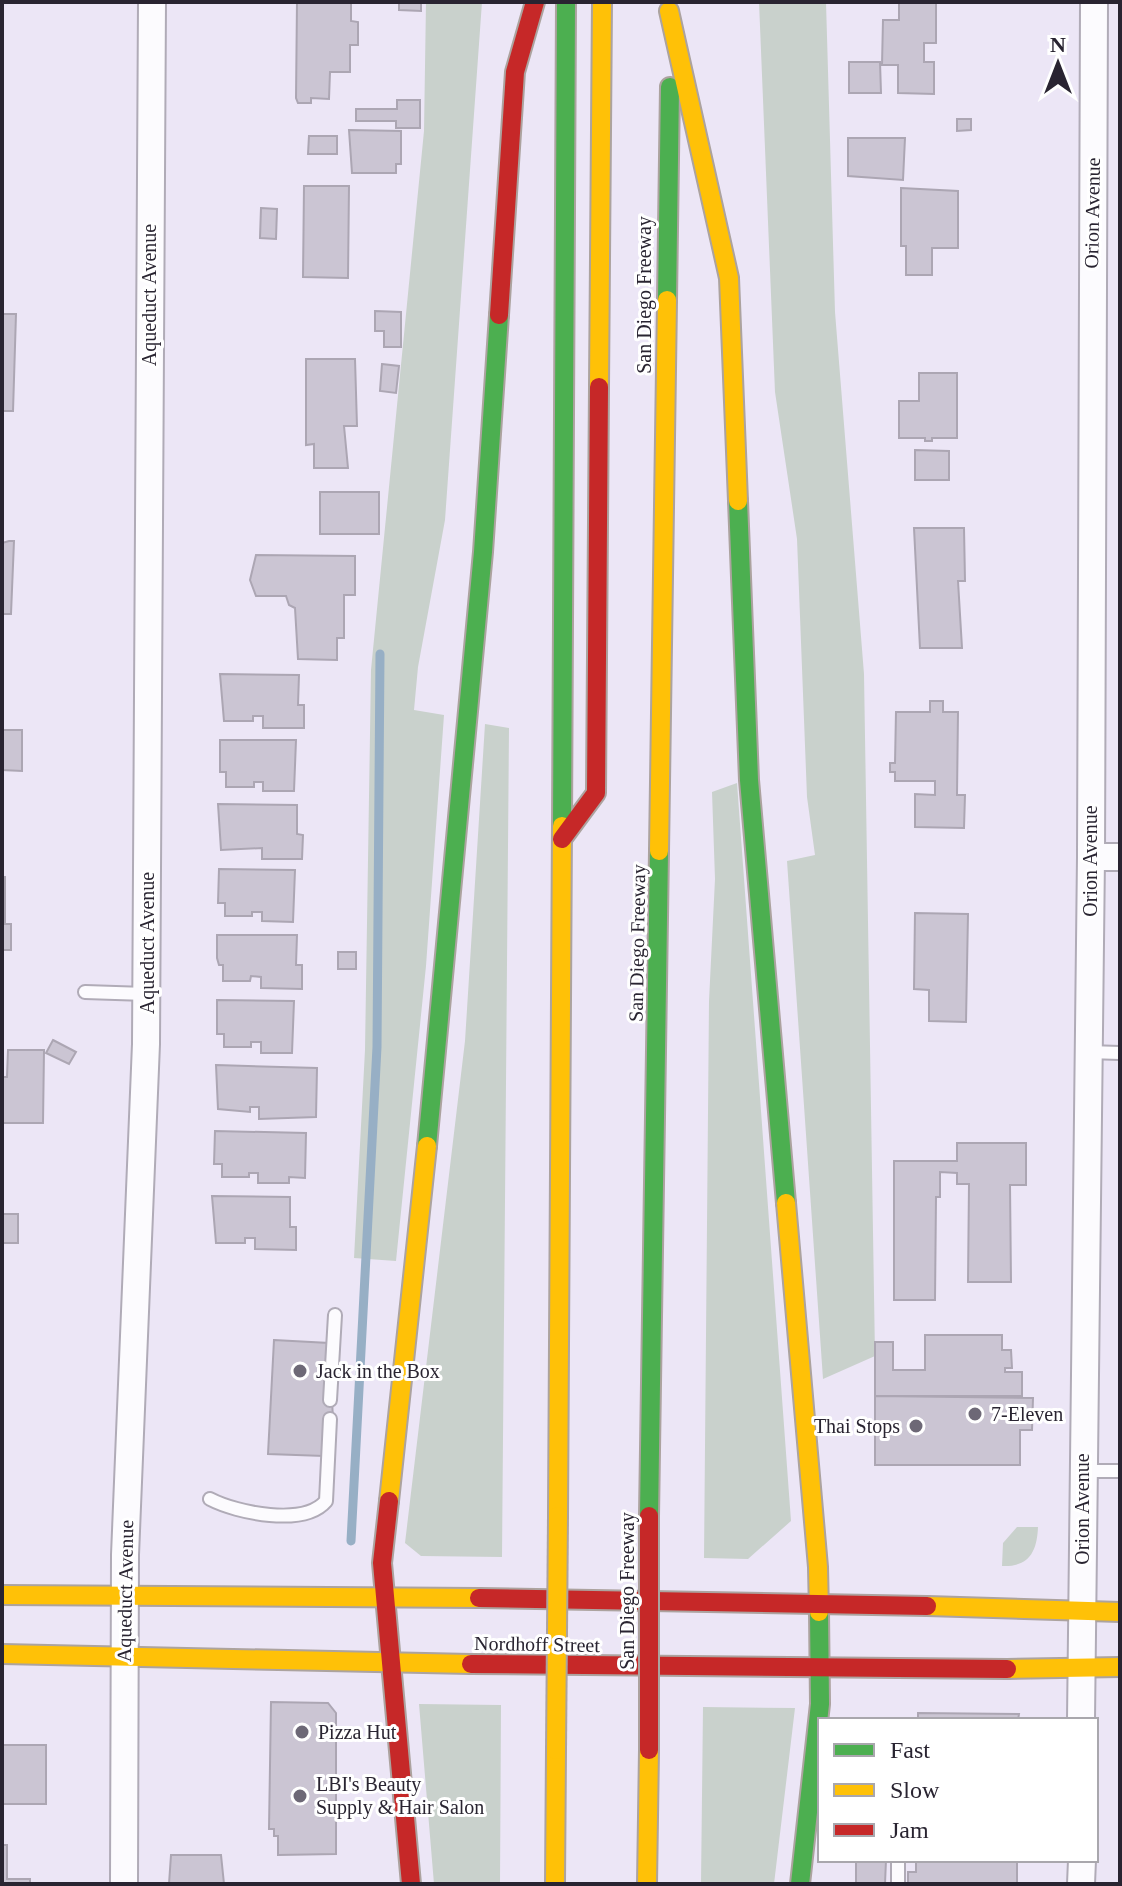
<svg xmlns="http://www.w3.org/2000/svg" width="1122" height="1886" viewBox="0 0 1122 1886" font-family="Georgia,serif">
  <style>
    .green { fill: #c9d1cc }
    .lines { fill: none; stroke-linecap: round; stroke-linejoin: round }
    .stream { stroke: #97afc5; stroke-width: 9 }
    .building { fill: #cbc5d3; stroke: #aca6b3; stroke-width: 2 }
    .lane-casing { stroke: #b0abb7; stroke-width: 16 }
    .street-casing { stroke: #b0abb7; stroke-width: 30 }
    .fast-casing { stroke: #aca39f; stroke-width: 22 }
    .slow-casing { stroke: #aca39f; stroke-width: 22 }
    .jam-casing { stroke: #aca39f; stroke-width: 22 }
    .lane { stroke: #fcfbfe; stroke-width: 12 }
    .street { stroke: #fcfbfe; stroke-width: 26 }
    .fast { stroke: #4caf50; stroke-width: 18 }
    .slow { stroke: #ffc107; stroke-width: 18 }
    .jam { stroke: #c62828; stroke-width: 18 }
    .slow-bridge-casing { stroke: #aca39f; stroke-width: 22; stroke-linecap: butt }
    .jam-bridge-casing { stroke: #aca39f; stroke-width: 22; stroke-linecap: butt }
    .slow-bridge { stroke: #ffc107; stroke-width: 18 }
    .jam-bridge { stroke: #c62828; stroke-width: 18 }
    .poi-dot { fill: #6d6876; stroke: #fff; stroke-width: 3 }
    .labels { text-anchor: middle; stroke-width: 6; stroke-linejoin: round; paint-order: stroke }
    .street-label { font-size: 20px; fill: #292431; stroke: #fff }
    .poi-label { font-size: 20px; fill: #292431; stroke: #fff; text-anchor: start }
  </style>
  <rect width="100%" height="100%" fill="#ece6f6"/>
  <path class="green" d="M426 2H482L445 520 418 667 414 710 444 715 426 966 396 1261 354 1258 365 1050 371 670 424 131Z
    M759 2H826L835 312 864 674 875 1356 823 1379 787 861 815 855 807 797 797 539 775 392Z
    M485 724 509 728 502 1557 421 1556 405 1543 465 1041Z
    M737 783 791 1521 748 1559 704 1558 709 1001 715 879 712 792Z
    M1017 1527H1038C1037 1552 1029 1567 1002 1566L1003 1543Z
    M419 1704 501 1705 500 1884H434Z
    M703 1707 795 1708 774 1884H701Z"/>
  <g class="lines">
    <path class="stream" d="M351 1541 377 1047 380 654"/>
  </g>
  <path class="building" d="M297 2H351V21L358 22V45H350V72H330L329 99 311 98V103H298L296 98Z
    M399 2H421V11L399 10Z
    M899 2H936V43H924V62H934V94L898 93V65H882L883 20H899Z
    M849 62H880L881 93H849Z
    M397 100H420V128H396V121H356V109H397Z
    M957 119H971V130L957 131Z
    M349 130 401 131V164H396V173H352Z
    M309 136H337V154H308Z
    M848 138H905L903 180 848 176Z
    M304 186H349L348 278 303 277Z
    M901 188 958 191V248H932V275H906V246H901Z
    M261 208 277 209 276 239 260 238Z
    M375 311 401 312V347H384V331H375Z
    M2 314H16L13 411H2Z
    M306 359H355L357 426H344L348 468H314V444L306 445Z
    M382 364 399 366 396 393 380 391Z
    M919 373H957V438H932V441H925V438H899V401H919Z
    M915 450 949 451V480H915Z
    M320 492H379V534H320Z
    M914 528H964L965 581H958L962 648H920Z
    M9 541H14L11 614H2V543Z
    M256 555 355 556V595H344V638H337V660L298 659 295 608 289 605 286 596H256L250 580Z
    M220 674 299 675 298 705H304V728H263V716H253V721H224Z
    M930 701H943V712H958L957 795H965L964 828 915 827V794L935 795V781H895V772H890V763H895L896 712H930Z
    M2 730H22V771L2 770Z
    M220 740H296L294 791H263V782H254V787H226V772H220Z
    M218 804 297 805V834L303 835 302 859H262V848L221 850Z
    M219 869 295 870 293 922 262 921V912H252V916H225V903H218Z
    M2 877H5V924H11V950H2Z
    M915 913 968 914 966 1022 929 1021V990L914 989Z
    M217 935H297L296 965H302V989L261 988V977L251 976 250 981H223V965H219L217 958Z
    M338 952H356V969H338Z
    M217 1000 294 1001 292 1053H261V1042H251V1047H224V1034H217Z
    M53 1040 76 1052 69 1064 46 1053Z
    M8 1050H44L43 1123H2V1077H7Z
    M216 1065 317 1068 316 1117 259 1119V1107H250V1112L218 1109Z
    M215 1131 306 1133 305 1178 289 1177V1183H258V1173H249V1177H222V1164H214Z
    M957 1143H1026V1185H1010L1011 1282H968L969 1184H957V1173L940 1172V1197H936L935 1300H894V1161H957Z
    M212 1196 290 1197V1227H296V1250L255 1249V1238H245V1243H216Z
    M2 1214H18V1243H2Z
    M925 1335H1002V1350H1011L1012 1368H1005V1372H1022V1396H875V1342H893V1370H925Z
    M274 1340 329 1343 333 1419 324 1456 268 1454Z
    M875 1396 1033 1398 1032 1430H1020V1465H875Z
    M271 1702 328 1703 336 1713V1854L278 1855V1836H274V1829H269Z
    M918 1713 1019 1714 1018 1720H918Z
    M2 1745H46V1804H2Z
    M2 1845H7V1879H30V1884H2Z
    M171 1855H221L224 1884H169Z
    M856 1860H886L885 1884H856Z
    M916 1860H1017V1884H908V1872H916Z"/>
  <g class="lines">
    <defs>
      <path id="lane" d="M85 992 146 994
        M1088 1052 1120 1053
        M330 1400 335 1315
        M1082 1471H1120
        M210 1499C237 1513 304 1527 326 1501L330 1419
        M898 1884V1860"/>
      <path id="street" d="M1091 857H1120
        M1081 1720 1091 857 1094 2
        M124 1884 125 1555 146 1044 152 2
        M1081 1884 1082 1860"/>
      <path id="fast" d="M667 300 670 87
        M738 501 749 780 786 1203
        M562 826 566 2
        M427 1146 483 552 499 315
        M649 1516 659 851
        M800 1884 820 1704 819 1612"/>
      <path id="slow" d="M669 11 729 278 738 501
        M599 387 602 2
        M659 851 667 300
        M786 1203 818 1567 819 1612
        M389 1501 427 1146
        M558 1516 562 826
        M2 1595 479 1598
        M927 1606 1120 1612
        M2 1654 471 1664
        M1007 1669 1120 1667
        M555 1884 556 1750
        M647 1884 649 1750"/>
      <path id="jam" d="M499 315 515 72 535 2
        M562 839 596 793 599 387
        M389 1501 382 1563 411 1884
        M479 1598 927 1606
        M471 1664 1007 1669"/>
    </defs>
    <use href="#lane" class="lane-casing"/>
    <use href="#street" class="street-casing"/>
    <use href="#fast" class="fast-casing"/>
    <use href="#slow" class="slow-casing"/>
    <use href="#jam" class="jam-casing"/>
    <use href="#lane" class="lane"/>
    <use href="#street" class="street"/>
    <use href="#fast" class="fast"/>
    <use href="#slow" class="slow"/>
    <use href="#jam" class="jam"/>
    <defs>
      <path id="slow-bridge" d="M556 1750 558 1516"/>
      <path id="jam-bridge" d="M649 1516V1750"/>
    </defs>
    <use href="#slow-bridge" class="slow-bridge-casing"/>
    <use href="#jam-bridge" class="jam-bridge-casing"/>
    <use href="#slow-bridge" class="slow-bridge"/>
    <use href="#jam-bridge" class="jam-bridge"/>
  </g>
  <g class="poi-dot">
    <circle cx="300" cy="1371" r="8"/>
    <circle cx="975" cy="1414" r="8"/>
    <circle cx="916" cy="1426" r="8"/>
    <circle cx="302" cy="1732" r="8"/>
    <circle cx="300" cy="1796" r="8"/>
  </g>
  <g class="labels">
    <g class="street-label">
      <text transform="translate(1092 213) rotate(-89)" y="7">Orion Avenue</text>
      <text transform="translate(149 295) rotate(-90)" y="7">Aqueduct Avenue</text>
      <text transform="translate(644 295) rotate(-90)" y="7">San Diego Freeway</text>
      <text transform="translate(1090 861) rotate(-90)" y="7">Orion Avenue</text>
      <text transform="translate(147 943) rotate(-90)" y="7">Aqueduct Avenue</text>
      <text transform="translate(637 943) rotate(-89)" y="7">San Diego Freeway</text>
      <text transform="translate(1082 1509) rotate(-90)" y="7">Orion Avenue</text>
      <text transform="translate(125 1591) rotate(-89)" y="7">Aqueduct Avenue</text>
      <text transform="translate(627 1591) rotate(-90)" y="7">San Diego Freeway</text>
      <text transform="translate(537 1644) rotate(1)" y="7">Nordhoff Street</text>
    </g>
    <g class="poi-label">
      <text x="316" y="1378">Jack in the Box</text>
      <text x="991" y="1421">7-Eleven</text>
      <text x="900" y="1433" text-anchor="end">Thai Stops</text>
      <text x="318" y="1739">Pizza Hut</text>
      <text x="316" y="1791">LBI's Beauty<tspan x="316" dy="23">Supply &amp; Hair Salon</tspan></text>
    </g>
  </g>
  <rect width="1122" height="1886" fill="none" stroke="#292431" stroke-width="8"/>
  <rect x="818" y="1718" width="280" height="144" fill="#ffffff" stroke="#a9a7ad" stroke-width="2"/>
  <rect x="834" y="1744" width="40" height="12" fill="#4caf50" stroke="#a9a7ad" stroke-width="2"/>
  <text x="890" y="1758" font-size="24" fill="#292431">Fast</text>
  <rect x="834" y="1784" width="40" height="12" fill="#ffc107" stroke="#a9a7ad" stroke-width="2"/>
  <text x="890" y="1798" font-size="24" fill="#292431">Slow</text>
  <rect x="834" y="1824" width="40" height="12" fill="#c62828" stroke="#a9a7ad" stroke-width="2"/>
  <text x="890" y="1838" font-size="24" fill="#292431">Jam</text>
  <g transform="translate(1058 64)" stroke="#ffffff" stroke-width="6" paint-order="stroke">
  <path d="M0-6L14 30L0 20L-14 30Z" fill="#292431"/>
  <text y="-12" font-size="22" font-weight="bold" text-anchor="middle" fill="#292431">N</text>
  </g>
</svg>
